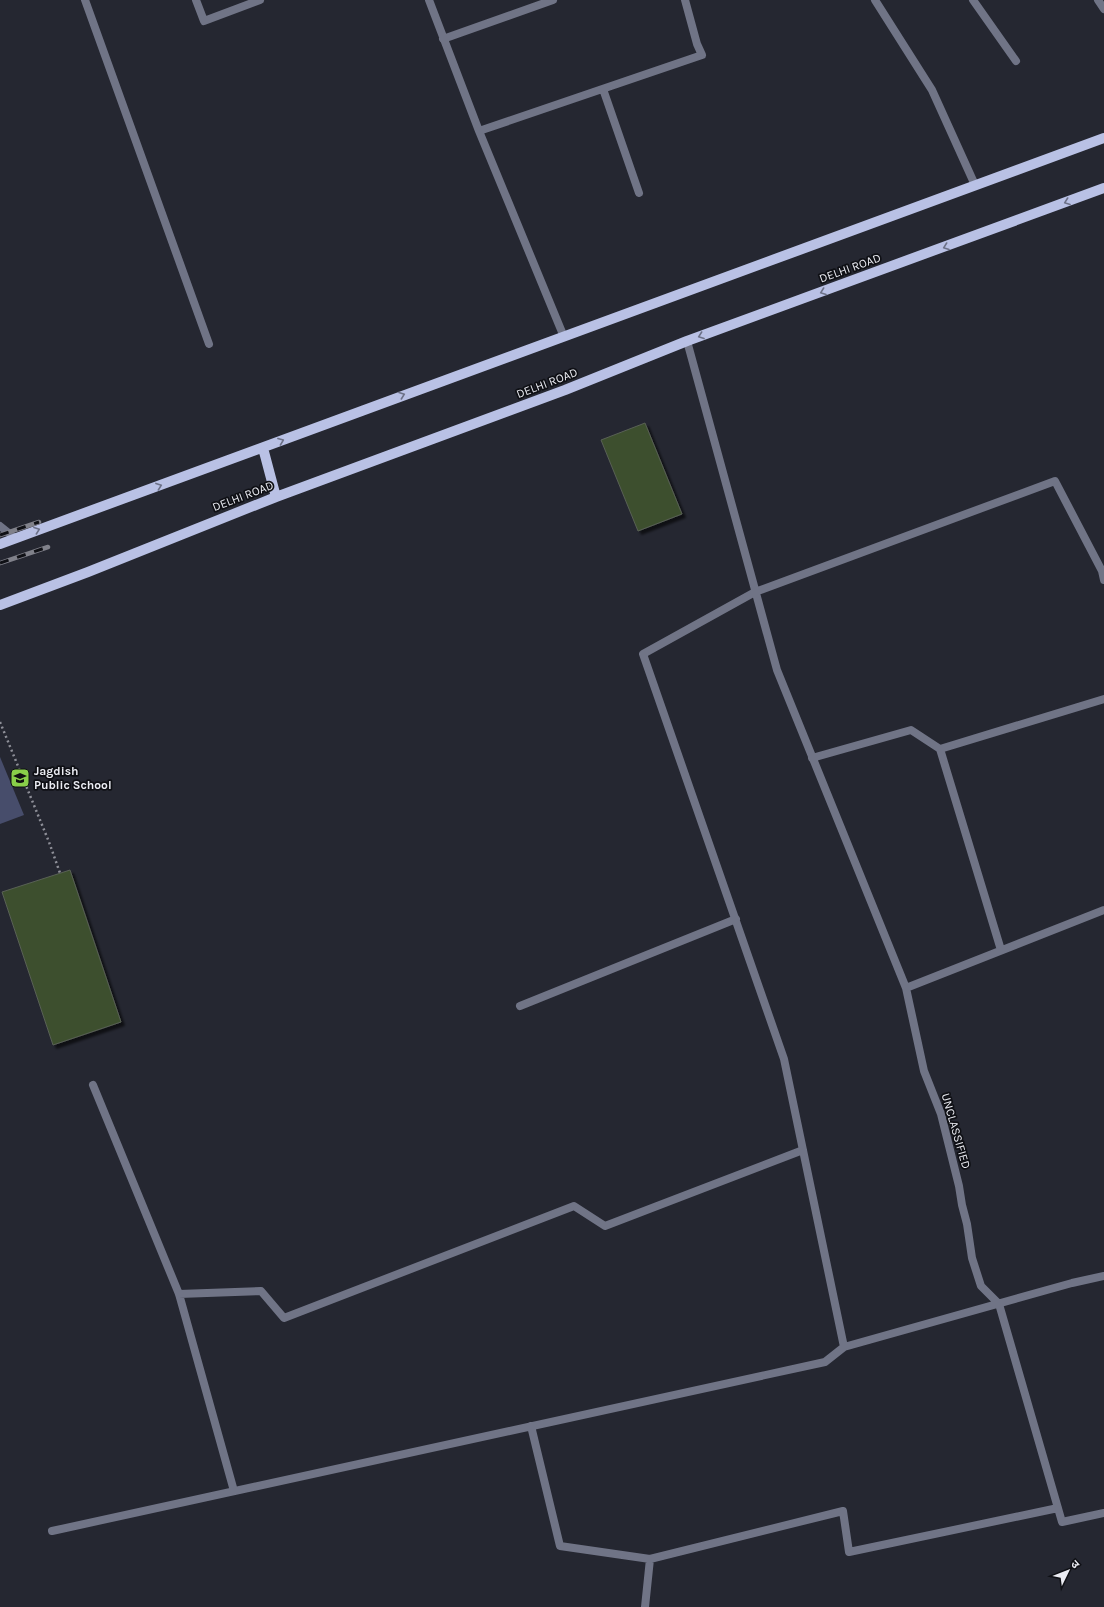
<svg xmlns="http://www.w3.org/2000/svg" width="1104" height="1607" viewBox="0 0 1104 1607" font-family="Karla,'Noto Sans Devanagari',sans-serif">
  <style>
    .green { fill: #474d6b }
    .building { fill: #3c502e; stroke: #596055; filter: url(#shadow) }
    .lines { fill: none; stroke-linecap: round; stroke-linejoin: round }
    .path { stroke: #8e8f98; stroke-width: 2.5; stroke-dasharray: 2 3; stroke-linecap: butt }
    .street { stroke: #707486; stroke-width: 8 }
    .primary { stroke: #b9c1e5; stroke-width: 10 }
    .rail-casing { stroke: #80818a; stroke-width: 4.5 }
    .rail { stroke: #0f1015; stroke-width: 3; stroke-dasharray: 9; stroke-linecap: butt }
    .oneway { stroke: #6c7187 }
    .labels { text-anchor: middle; stroke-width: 3.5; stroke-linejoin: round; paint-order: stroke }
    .street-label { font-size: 12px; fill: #ebecf3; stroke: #0f1015 }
    .poi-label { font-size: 12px; font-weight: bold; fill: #ebecf3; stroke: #0f1015; text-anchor: start }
  </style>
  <defs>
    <filter id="shadow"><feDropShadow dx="3.5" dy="3.5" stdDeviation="1" flood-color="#0009"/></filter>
  </defs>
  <rect width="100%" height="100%" fill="#252731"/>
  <path class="green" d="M0 757 24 815 0 824Z"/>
  <path class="building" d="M645 423 682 514 638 531 601 440Z
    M70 870 121 1022 53 1045 2 892Z"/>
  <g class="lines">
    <path class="path" d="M0 722 49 842 60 873"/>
    <path class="street" d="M85 0 209 344
      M196 0 204 21 260 0
      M429 0 479 131 564 337
      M875 0 932 90 975 185
      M973 0 1016 61
      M1098 0 1104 9
      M443 39 553 0
      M603 89 639 193
      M479 131 702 55 697 44 685 0
      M687 341 777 670 906 988 1104 910
      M0 526 15 538
      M1104 580 1102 571 1055 481 755 592 643 654 784 1059 844 1347 1072 1283 1104 1276
      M940 749 1001 950
      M812 758 911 730 940 749 1104 699
      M906 988 924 1071 941 1114 959 1186 962 1205 967 1224 972 1258 981 1286 999 1304 1062 1522 1104 1513
      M520 1006 736 919
      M93 1085 179 1294 234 1491
      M179 1294 261 1291 284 1318 574 1206 605 1226 803 1150
      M531 1426 560 1546 650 1559
      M52 1531 825 1362 844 1347
      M645 1607 650 1559 843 1511 849 1552 1058 1508"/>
    <path class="primary" d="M263 448 276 497
      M0 544 1104 138
      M0 605 88 572 276 497 565 390 687 341 1104 188"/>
    <defs>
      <path id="rail" d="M0 535 39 522
        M0 563 48 547"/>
    </defs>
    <use href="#rail" class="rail-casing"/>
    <use href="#rail" class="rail"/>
  </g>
  <defs><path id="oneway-chevron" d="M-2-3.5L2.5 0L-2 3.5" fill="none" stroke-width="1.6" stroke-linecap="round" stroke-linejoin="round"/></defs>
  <g class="oneway">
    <use href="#oneway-chevron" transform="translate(1067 202) rotate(160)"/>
    <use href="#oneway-chevron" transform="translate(946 247) rotate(160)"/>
    <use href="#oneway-chevron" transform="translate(823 292) rotate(160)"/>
    <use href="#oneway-chevron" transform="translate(701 336) rotate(160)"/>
    <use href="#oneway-chevron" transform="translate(402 395) rotate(-20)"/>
    <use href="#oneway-chevron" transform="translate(281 441) rotate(-21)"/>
    <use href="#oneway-chevron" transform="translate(159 486) rotate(-20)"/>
    <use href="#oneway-chevron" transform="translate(37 530) rotate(-20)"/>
  </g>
  <defs>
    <symbol id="school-square" viewBox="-11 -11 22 22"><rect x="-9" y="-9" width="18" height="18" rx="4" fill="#89cf49" stroke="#0f1015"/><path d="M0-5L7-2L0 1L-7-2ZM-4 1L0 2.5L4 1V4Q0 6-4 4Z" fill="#111"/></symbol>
  </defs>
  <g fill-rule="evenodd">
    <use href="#school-square" x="9" y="767" width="22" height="22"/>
  </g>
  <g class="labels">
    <g class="street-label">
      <text transform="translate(850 268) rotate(-20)" y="4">DELHI ROAD</text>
      <text transform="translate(547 383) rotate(-21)" y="4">DELHI ROAD</text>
      <text transform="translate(243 496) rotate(-21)" y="4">DELHI ROAD</text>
      <text transform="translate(956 1131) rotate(74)" y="4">UNCLASSIFIED</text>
    </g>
    <g class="poi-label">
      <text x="34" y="775">Jagdish<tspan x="34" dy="14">Public School</tspan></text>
    </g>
  </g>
  <g transform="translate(1068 1571) rotate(47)" stroke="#0f1015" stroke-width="3" paint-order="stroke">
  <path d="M0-3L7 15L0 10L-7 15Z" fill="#ebecf3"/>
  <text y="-6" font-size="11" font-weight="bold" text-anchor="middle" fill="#ebecf3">उ</text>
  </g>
</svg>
